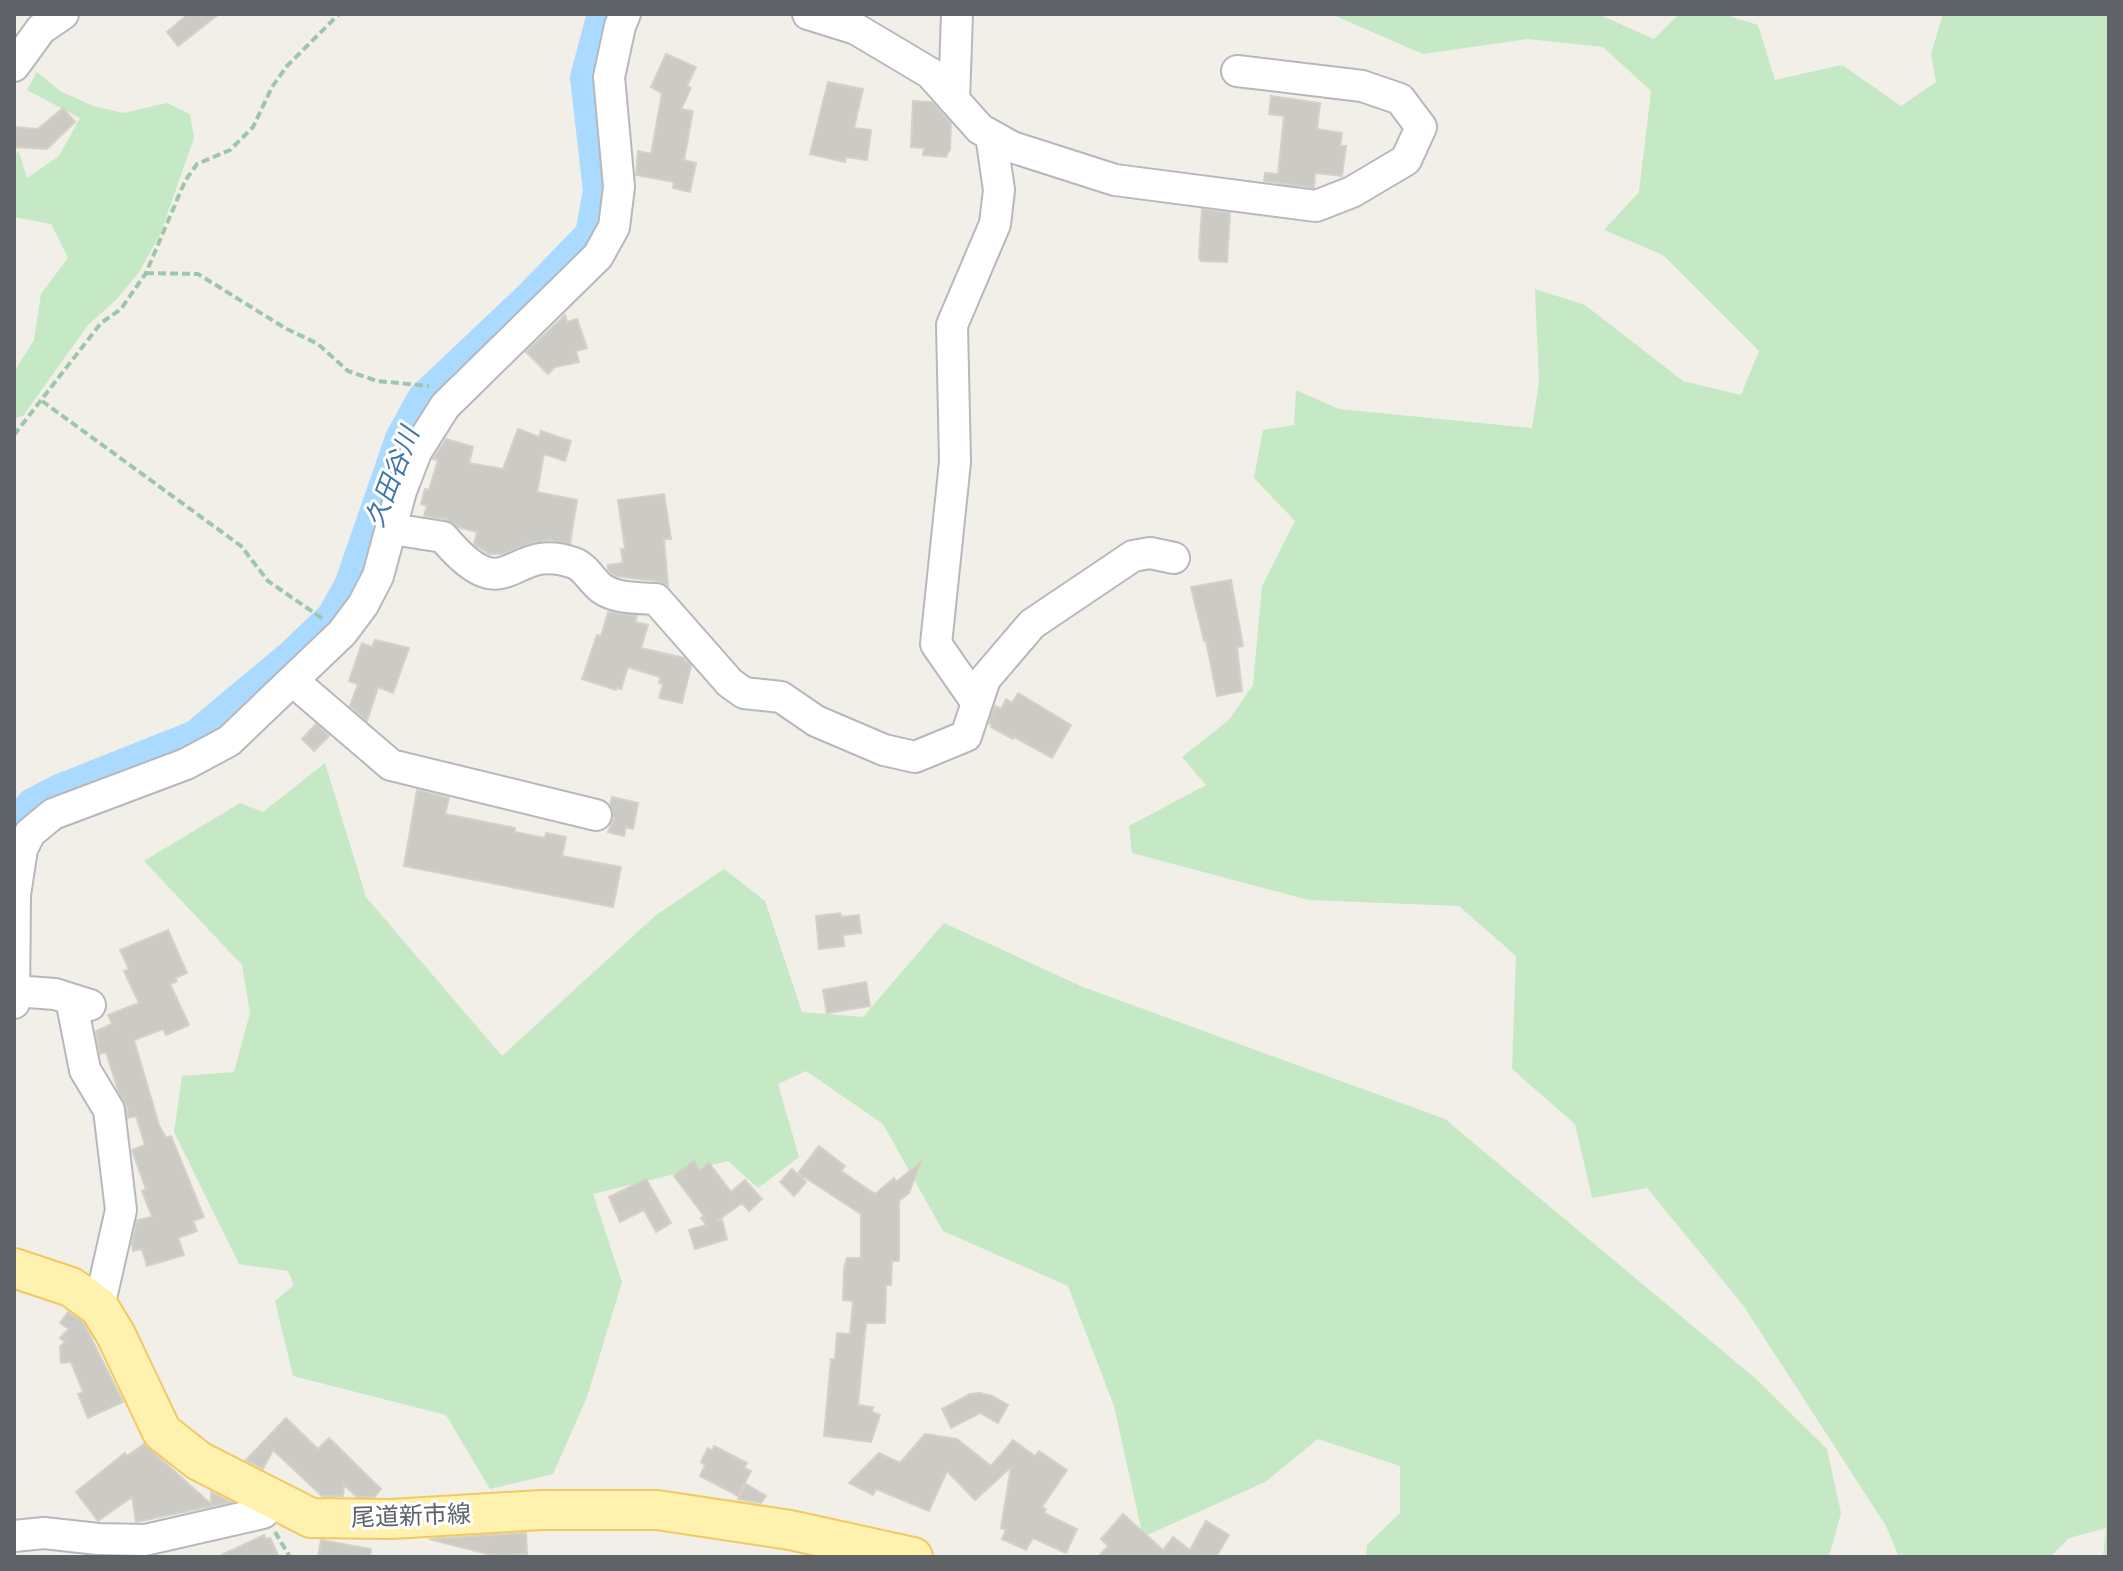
<svg xmlns="http://www.w3.org/2000/svg" width="2123" height="1571" viewBox="0 0 2123 1571" font-family="Arial,'Noto Sans JP',sans-serif">
  <style>
    .green { fill: #c5e8c5 }
    .lines { fill: none; stroke-linecap: round; stroke-linejoin: round }
    .river { stroke: #aadaff; stroke-width: 36 }
    .building { fill: #cccac5; stroke: #d6d1c6; stroke-width: 2 }
    .minor-casing { stroke: #b5b8bc; stroke-width: 34 }
    .major-casing { stroke: #f2c960; stroke-width: 42 }
    .path { stroke: #9cc7a9; stroke-width: 4; stroke-dasharray: 8 4; stroke-linecap: butt }
    .minor { stroke: #fff; stroke-width: 30 }
    .major { stroke: #fff2af; stroke-width: 38 }
    .labels { text-anchor: middle; stroke-width: 6; stroke-linejoin: round; paint-order: stroke }
    .street-label { font-size: 24px; fill: #5f6368; stroke: #fff }
    .water-label { font-size: 26px; font-style: italic; fill: #4174aa; stroke: #fff }
  </style>
  <rect width="100%" height="100%" fill="#f1efe8"/>
  <path class="green" d="M1331 14H1598L1654 39 1679 14H1723L1758 25 1775 80 1842 65 1901 106 1936 82 1931 54 1943 14H2109V1557H2103L2106 1528 2069 1538 2050 1557H1899L1886 1526 1743 1305 1647 1188 1592 1198 1575 1124 1512 1069 1516 956 1459 906 1309 900 1132 853 1129 826 1206 785 1182 757 1229 720 1253 685 1262 586 1295 521 1254 478 1263 430 1294 425 1296 390 1339 409 1532 428 1539 383 1535 289 1585 305 1683 381 1741 395 1759 351 1663 255 1604 230 1639 192 1651 91 1603 47 1528 39 1423 54Z
    M37 72 60 91 93 106 123 113 167 103 190 114 194 138 160 235 139 272 116 300 88 325 23 416 14 419V372L34 340 41 294 68 258 51 224 14 217V154L19 152 27 178 59 156 80 118 27 90Z
    M325 763 366 897 502 1056 655 916 724 869 765 901 802 1012 863 1017 944 923 1083 987 1445 1119 1756 1379 1827 1449 1841 1513 1829 1557H1366L1367 1545 1400 1513V1466L1318 1439 1265 1482 1143 1537 1114 1406 1068 1286 943 1231 883 1124 806 1071 778 1084 799 1157 758 1188 728 1161 593 1194 622 1282 587 1397 553 1474 490 1489 446 1415 293 1376 275 1301 294 1285 288 1271 239 1264 174 1132 182 1076 234 1072 250 1013 242 965 144 861 240 803 263 812Z"/>
  <g class="lines">
    <path class="river" d="M14 832 33 806 60 792 196 738 292 658 334 618 352 586 403 439 425 399 531 299 593 235 601 191 588 78 605 14"/>
  </g>
  <path class="building" d="M188 14H219L178 46 167 32Z
    M666 54 696 67 687 86 691 88 681 109 693 111 684 160 696 163 690 192 673 188 674 182 636 175 638 151 651 154 662 93 651 87Z
    M828 82 863 89 854 128 871 130 867 160 846 157 845 162 810 154Z
    M1271 96 1320 103 1317 129 1342 133 1340 146H1346L1342 176 1315 173 1314 188 1264 181 1265 173 1278 174 1284 116 1269 114Z
    M913 101 932 102 951 123 950 149 946 157 923 155 924 148 911 147Z
    M63 108 75 122 47 149 14 147V127L38 129Z
    M1202 209 1230 213 1227 262 1201 261 1199 257Z
    M565 315 567 322 577 319 587 348 576 351 579 362 555 367 548 374 526 352Z
    M518 429 539 437 541 431 571 441 565 461 544 454 537 492 577 500 570 544 551 540 534 542 503 554H489L474 544 477 532 458 527 446 519 424 516 427 506 421 504 425 489 429 490 438 460 433 459 446 439 473 447 469 463 503 469Z
    M664 494 671 539H664L668 586 657 581 615 576 608 570V565L623 563 621 549H625L618 500Z
    M1231 580 1243 646 1237 647 1242 691 1217 696 1206 640 1204 641 1191 587Z
    M608 612 637 616 635 622 648 625 641 648 684 658 691 666 682 703 659 698 663 684 659 683 660 677 628 667 621 689 617 687 616 690 582 679 597 635 601 636Z
    M375 640 409 648 393 693 378 687 367 721 350 706 358 684 349 681 362 643 372 647Z
    M1018 693 1071 725 1052 758 1014 737 1013 739 991 727 992 725 989 723 995 706 1001 709 1006 699 1012 703Z
    M316 724 329 736 314 751 302 739Z
    M417 790 449 798 445 814 515 828V832L545 838 546 833 566 837 562 856 621 867 613 907 404 866Z
    M612 797 638 803 633 829 626 827 624 836 608 832 614 818 610 805Z
    M840 913 841 917 859 915 861 933 843 935 844 946 819 949 816 916Z
    M168 930 187 973 175 978 177 981 170 984 189 1025 166 1035 163 1029 134 1040 159 1125 166 1138 171 1136 204 1217 193 1221 197 1231 178 1238 184 1255 147 1266 142 1249 133 1251 132 1244 137 1220 152 1217 142 1191 146 1189 132 1150 145 1145 136 1116 128 1118 127 1107 118 1090 106 1052 100 1054 96 1031 112 1024 108 1015 139 1003 124 971 129 969 120 950Z
    M866 982 870 1006 827 1013 823 990Z
    M819 1146 845 1166 841 1171 875 1194 894 1178 896 1182 921 1162 909 1193 899 1201V1261H892L891 1285H886L885 1323H866L858 1405 873 1407 872 1412 880 1415 871 1442 824 1436 831 1359H835L837 1333 850 1334 853 1301 843 1300 844 1269 847 1258H861V1214L798 1173Z
    M694 1161 700 1170 709 1163 731 1192 745 1180 762 1199 749 1211 742 1203 717 1221 722 1220 727 1239 695 1249 689 1230 706 1225 701 1218 704 1216 674 1176Z
    M792 1169 806 1182 794 1196 780 1182Z
    M646 1179 671 1223 656 1232 644 1210 620 1222 609 1197Z
    M68 1312 83 1322 123 1402 88 1418 78 1394 83 1392 71 1362 61 1363 60 1347 65 1342 60 1338 69 1329 60 1323Z
    M979 1393 992 1396 1008 1405 998 1423 980 1413 951 1428 942 1409 970 1394Z
    M286 1418 318 1449 329 1438 381 1489 374 1497H357L344 1485 343 1496H322L273 1450 263 1469 246 1460Z
    M925 1434 957 1439 991 1466 1013 1440 1035 1456 1039 1451 1067 1470 1042 1507 1046 1509 1044 1513 1077 1529 1066 1553 1033 1538 1026 1550 1002 1539 1006 1530 1001 1528 1011 1467 975 1500 947 1471 929 1511 876 1489 873 1495 849 1483 879 1453 900 1463Z
    M144 1444 211 1504V1492L231 1502 136 1522 132 1497 98 1521 76 1492 125 1453 127 1456Z
    M714 1446 747 1463 744 1468 751 1471 738 1496 700 1476 705 1465 701 1462 708 1448 712 1451Z
    M746 1484 766 1496 761 1503 738 1499Z
    M1123 1514 1163 1550 1173 1537 1190 1550 1206 1521 1229 1535 1216 1557H1098L1108 1546 1101 1539Z
    M526 1533 527 1554 496 1556 429 1539Z
    M264 1535 266 1539 270 1538 279 1557H217Z
    M321 1540 371 1549 370 1557H318Z"/>
  <g class="lines">
    <defs>
      <path id="minor" d="M808 14 856 29 930 73 980 129 1012 147 1115 180 1316 206 1352 192 1406 160 1421 127 1400 99 1362 86 1237 71
        M14 66 41 29 63 14
        M954 100 957 14
        M392 529 443 537C509 616 509 539 574 563 585 567 592 581 601 588 615 599 639 598 656 599L730 683 744 693 781 697 816 721 884 750 915 757 966 736 985 679 1032 624 1133 556 1150 553 1174 558
        M293 681 391 765 596 815
        M977 703 936 644 955 462 952 325 995 224 999 190 991 135
        M14 991 55 994 90 1005
        M71 999 85 1070 109 1110 121 1210 99 1307
        M14 1003 15 895 22 849 30 833 53 814 186 764 229 741 342 633 363 605 378 576 401 491 416 452 445 406 598 256 614 227 619 187 609 77 620 26 625 14
        M14 1536 44 1533 98 1539 145 1540 263 1513 273 1500"/>
      <path id="major" d="M14 1268 71 1287 99 1307 116 1335 162 1432 199 1461 311 1518 391 1519 542 1510H657L790 1530 913 1557"/>
    </defs>
    <use href="#minor" class="minor-casing"/>
    <use href="#major" class="major-casing"/>
    <path class="path" d="M146 273 198 274 285 328 318 344 348 371 377 381 429 386
      M42 401 241 546 268 581 323 619
      M14 435 101 323 121 309 146 273 185 181 197 164 230 150 253 127 272 87 287 66 339 14
      M275 1532 290 1557"/>
    <use href="#minor" class="minor"/>
    <use href="#major" class="major"/>
  </g>
  <g class="labels">
    <g class="street-label">
      <text transform="translate(411 1516) rotate(-2)" y="8">尾道新市線</text>
    </g>
    <g class="water-label">
      <text transform="translate(392 477) rotate(-69)" y="9">久田谷川</text>
    </g>
  </g>
  <rect width="2123" height="1571" fill="none" stroke="#5f6368" stroke-width="32"/>
</svg>
